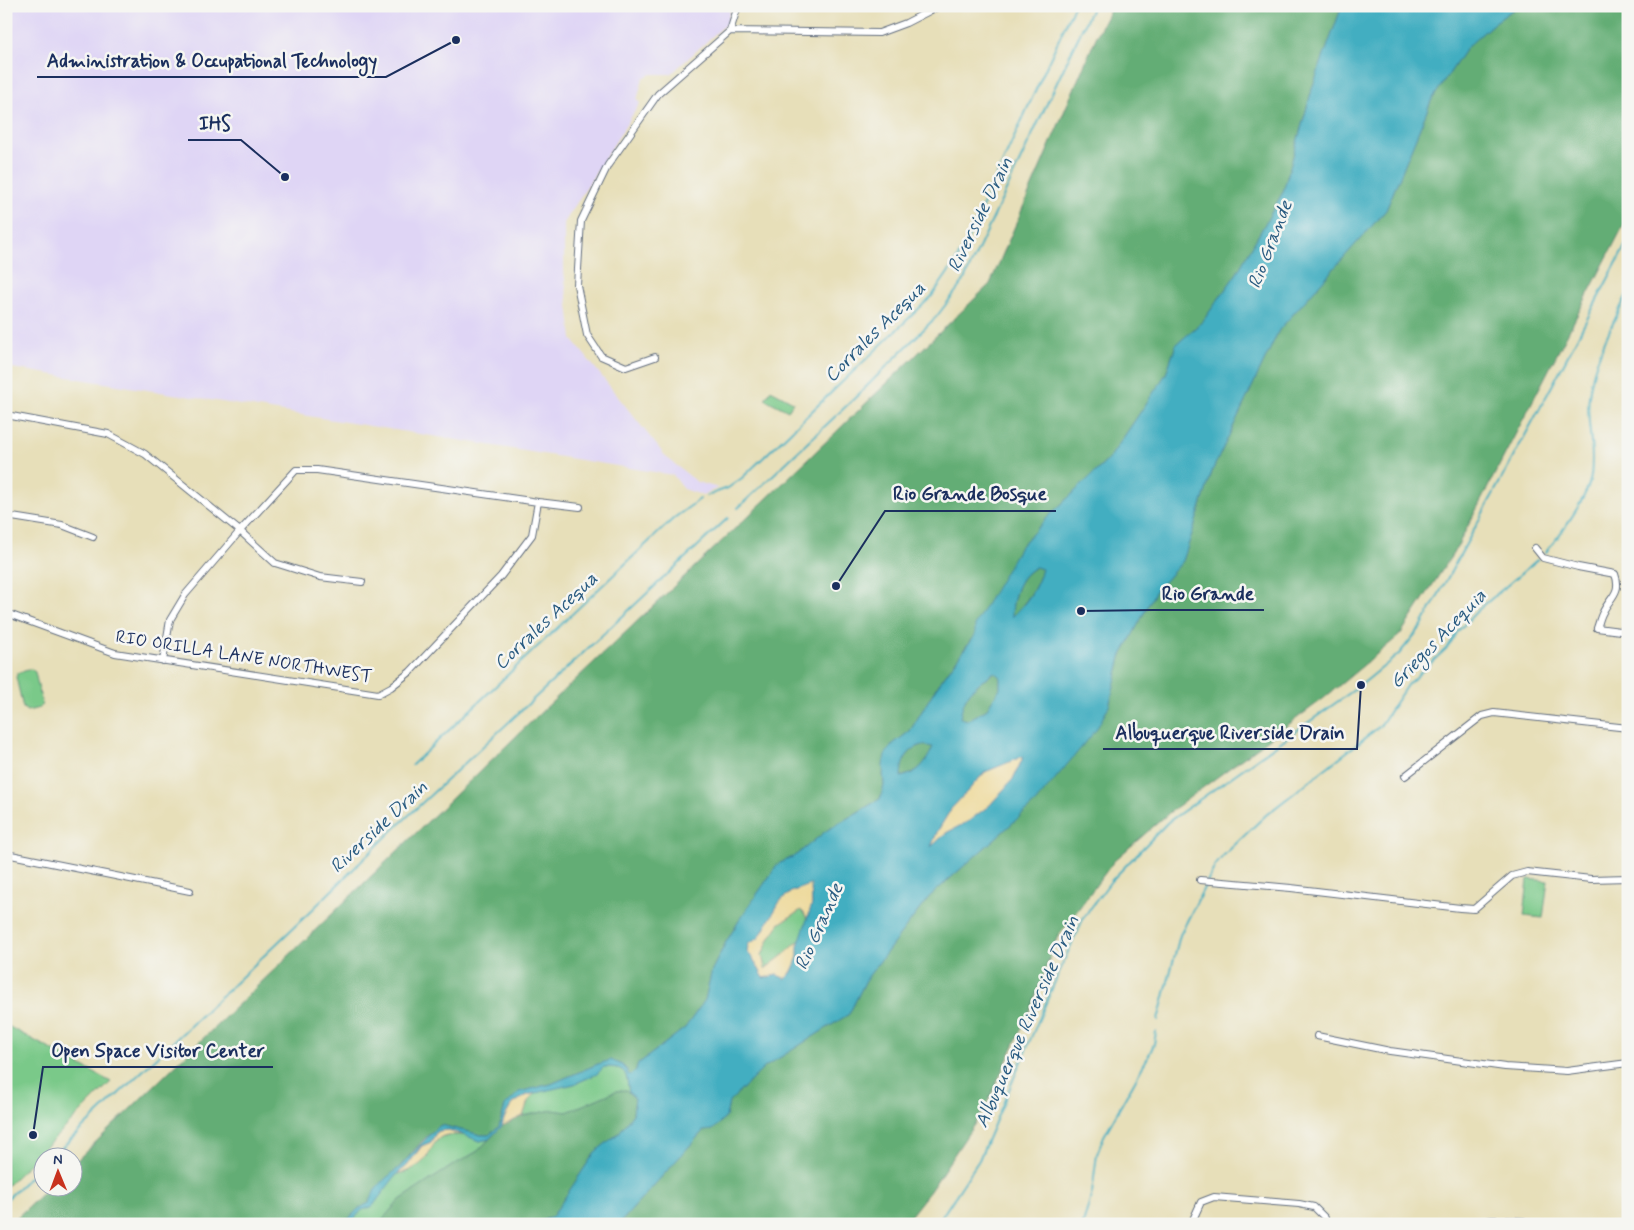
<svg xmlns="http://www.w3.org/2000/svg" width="1634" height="1230" viewBox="0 0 1634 1230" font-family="Mynerve,sans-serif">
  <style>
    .built { fill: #dfd5f5 }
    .green { fill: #7ac989; stroke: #4a7c74 }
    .forest { fill: #63ad75; stroke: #3f6e6a }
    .sand { fill: #eeda9e; stroke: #84847e }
    .water { fill: #43aec1; stroke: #2f6e90; fill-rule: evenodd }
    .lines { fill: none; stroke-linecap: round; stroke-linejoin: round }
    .stream { stroke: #43aec1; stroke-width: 2 }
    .minor-casing { stroke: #626d7e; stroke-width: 8 }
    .minor { stroke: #fff; stroke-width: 6 }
    .labels { text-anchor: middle; stroke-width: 5; stroke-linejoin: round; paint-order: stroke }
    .street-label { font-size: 18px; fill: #1b2f5e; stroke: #f6f6f2 }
    .water-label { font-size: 19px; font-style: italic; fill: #295b81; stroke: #f6f6f2 }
    .leader { fill: none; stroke: #1b2f5e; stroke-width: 2 }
    .callout-dot { fill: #1b2f5e; stroke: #f6f6f2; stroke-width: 2 }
    .callout-label { font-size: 19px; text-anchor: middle; font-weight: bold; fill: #1b2f5e; stroke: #f6f6f2; stroke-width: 5; stroke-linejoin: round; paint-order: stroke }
  </style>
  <rect width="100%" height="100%" fill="#f6f6f2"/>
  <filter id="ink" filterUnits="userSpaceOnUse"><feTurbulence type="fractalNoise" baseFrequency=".02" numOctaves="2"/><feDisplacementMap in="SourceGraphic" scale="10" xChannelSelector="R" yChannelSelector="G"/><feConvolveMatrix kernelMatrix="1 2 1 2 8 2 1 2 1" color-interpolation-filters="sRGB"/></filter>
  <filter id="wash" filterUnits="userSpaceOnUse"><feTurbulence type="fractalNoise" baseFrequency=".0096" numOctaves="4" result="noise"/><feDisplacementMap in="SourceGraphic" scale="20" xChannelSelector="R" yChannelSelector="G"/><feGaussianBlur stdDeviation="1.12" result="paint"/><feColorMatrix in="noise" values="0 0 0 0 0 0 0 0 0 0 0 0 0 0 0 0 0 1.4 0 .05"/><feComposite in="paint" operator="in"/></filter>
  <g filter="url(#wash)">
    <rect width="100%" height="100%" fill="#e7dfb9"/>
    <path class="built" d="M6 6H731L727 23 671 74H651L643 78 637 100 640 103 564 223V271L572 339 666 457 697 482 718 488 702 495 684 489 673 475 6 367Z"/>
    <path class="green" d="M771 390 793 402 788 411 765 399Z
      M31 669 35 672 42 704 40 708 27 711 23 708 16 677 18 673Z
      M1528 879 1548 881 1543 918 1524 916Z
      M801 910 808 920 800 940 786 953 765 969 762 955 770 937 780 923Z
      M6 1025 111 1082 6 1187Z
      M604 1067C627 1067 626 1072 629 1093L626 1090 616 1091 567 1112 553 1110 523 1116 528 1101 537 1092 574 1084 597 1074Z
      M449 1135H466L480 1141 489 1139 478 1151 452 1166 400 1200 378 1224H349L362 1210 372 1206 397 1174 409 1171 427 1158 431 1147 441 1137Z"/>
    <path class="forest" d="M1112 6H1343L1341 9 1313 86 1283 192 1237 273 1203 321 1176 345 1166 374 1109 459 1049 516 1020 547 975 634 936 688 910 731 893 744 883 774 884 786 880 799 826 831 795 856 778 864 742 916 726 942 712 970 705 1000 685 1028 638 1064 636 1070 631 1075H629L622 1065 598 1064 551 1084 519 1092 505 1106 499 1127 489 1135H481L441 1125C425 1135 414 1151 402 1164 388 1180 379 1182 369 1203L358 1209 344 1224H10L48 1188H72L73 1164 534 719 782 484 990 284 1098 33Z
      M1518 6H1628V217L1456 549 1400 635 1323 699 1170 812 1114 861 1057 938 1031 1008 985 1108 930 1191 904 1224H619L703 1131 726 1117 729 1102 765 1067 849 1014 867 978 929 897 1035 803 1109 706 1121 657 1155 592 1183 561 1213 469 1279 330 1386 210 1431 101 1467 47 1494 23Z
      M1036 567 1042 569C1037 589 1025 603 1011 618 1013 598 1017 576 1036 567Z
      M995 672 1000 677V688L986 710 968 720 959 718C966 690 973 688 995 672Z
      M922 745 934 747C925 764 920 772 900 777 901 762 907 750 922 745Z
      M626 1090 635 1098 633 1114 619 1133 595 1152 552 1217 533 1224H378L400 1200 452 1166 478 1151 502 1126 523 1116 553 1110 567 1112 616 1091Z"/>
    <path class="sand" d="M1024 755 1013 779 990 805 969 821 946 833 931 848 937 832 951 809 985 772Z
      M811 883 812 904 808 920 804 913 801 910 780 923 770 937 762 955 765 969 786 953 800 940C798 946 799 950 798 956 796 965 791 973 786 979L777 975 764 978 752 957 747 952 748 944 759 938 780 901 791 892Z
      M537 1092 528 1101 523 1116 502 1126C507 1106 518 1097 537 1092Z
      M448 1130 466 1135C458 1135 448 1133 441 1137 434 1141 432 1149 427 1156 422 1166 407 1172 397 1174L407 1166 422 1146 431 1142 437 1131Z"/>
    <path class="water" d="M1343 6H1518L1494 23 1467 47 1431 101 1386 210 1279 330 1213 469 1183 561 1155 592 1121 657 1109 706 1096 730 1035 803 929 897 867 978 849 1014 765 1067 729 1102 726 1117 713 1130 703 1131 619 1224H533L552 1217 595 1152 619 1133 633 1114 635 1098 629 1093C626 1072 628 1067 604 1067L597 1074 574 1084 527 1095 512 1104 504 1118 502 1126 489 1139 480 1141 449 1130 437 1131 431 1142 421 1146 407 1166 397 1174 372 1207 362 1210 349 1224H344L358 1209 369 1203 375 1190 385 1179 400 1167 434 1130 441 1125 481 1135H489L499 1127 505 1106 519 1092 551 1084 598 1064 611 1060 622 1065 627 1070 629 1075H631L636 1070 638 1064 685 1028 705 1000 712 970 726 942 742 916 778 864 795 856 826 831 880 799 884 786 883 766 885 755 893 744 910 731 936 688 975 635V624L1020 547 1049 516 1109 459 1166 374 1176 345 1203 321 1237 273 1283 192 1313 86 1341 9ZM1036 567 1042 569C1037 588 1026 604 1012 617 1012 598 1018 575 1036 567ZM994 672 1000 677V688L986 710 968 720 960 718C964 692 974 687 994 672ZM922 745 933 747C926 763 919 773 901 777 901 762 907 750 922 745ZM1024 756 1013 779 990 805 969 821 946 833 931 847 937 832 951 809 985 772ZM811 884 812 904 798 946V957L792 972 786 979 777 975 764 978 752 957 747 952 748 944 759 938 780 901 791 892Z"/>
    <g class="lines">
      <path class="stream" d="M706 496 728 488 742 478 932 296 956 261 965 245 1074 6
        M738 508 858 395 937 316 963 282 1093 6
        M1546 552C1560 535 1582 505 1589 484 1592 477 1592 465 1592 458 1592 437 1586 417 1589 396 1593 360 1612 325 1628 293
        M412 765 674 518 700 499
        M1158 1020 1180 935 1215 866 1223 856 1266 815 1380 726 1407 685 1448 647 1458 631 1477 611 1537 560
        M51 1158 312 910 393 830 728 518
        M6 1200 42 1165
        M937 1224 979 1160 1062 965 1084 917 1111 881 1168 822 1361 685 1399 654 1421 627 1553 384 1628 241
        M1083 1224 1092 1193 1097 1154 1104 1136 1148 1057 1154 1044 1156 1032"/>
    </g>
  </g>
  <g filter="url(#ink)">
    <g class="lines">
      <defs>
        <path id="minor" d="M730 31 879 33 906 23 939 6
          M655 357 626 367 601 356 587 335 577 285 581 221 608 165 658 94 730 31 738 6
          M6 415 108 434 145 454 240 531 275 563 320 577 362 582
          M6 516 62 525 93 537
          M1535 548 1543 558 1578 567 1615 574C1622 593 1610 597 1603 612 1600 617 1599 623 1597 628L1628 632
          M6 613 115 653 378 694 391 687 410 672 501 576 532 535 538 502
          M163 661 170 620 185 595 240 531 296 470H317L538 502 580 507
          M1405 776 1482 716 1494 713 1628 728
          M6 854 190 891
          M1200 880 1291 888 1460 908 1474 909 1512 876 1527 872 1591 879 1628 878
          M1317 1036 1390 1051 1505 1067 1567 1071 1628 1063
          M1191 1224 1201 1202 1214 1197 1299 1204 1314 1207 1325 1218V1224
          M1474 1224 1492 1220 1523 1221"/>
      </defs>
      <use href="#minor" class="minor-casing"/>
      <use href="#minor" class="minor"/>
    </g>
  </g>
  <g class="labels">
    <g class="street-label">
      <text transform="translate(244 656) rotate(9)" y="6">RIO ORILLA LANE NORTHWEST</text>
    </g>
    <g class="water-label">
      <text transform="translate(979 214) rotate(-64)" y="7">Riverside Drain</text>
      <text transform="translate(1269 244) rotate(-69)" y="7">Rio Grande</text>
      <text transform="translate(874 331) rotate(-45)" y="7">Corrales Acequa</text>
      <text transform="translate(545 620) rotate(-43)" y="7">Corrales Acequa</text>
      <text transform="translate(1437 638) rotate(-46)" y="7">Griegos Acequia</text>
      <text transform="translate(378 826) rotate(-43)" y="7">Riverside Drain</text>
      <text transform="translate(818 926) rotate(-66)" y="7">Rio Grande</text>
      <text transform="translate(1026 1021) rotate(-66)" y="7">Albuquerque Riverside Drain</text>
    </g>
  </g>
  <path class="leader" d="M456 40L386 77H37M285 177L241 140H188M836 586L885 511H1056M1081 611L1153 610H1264M1361 685L1357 749H1103M33 1135L43 1067H273"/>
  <g class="callout-dot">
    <circle cx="456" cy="40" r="5"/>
    <circle cx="285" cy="177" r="5"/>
    <circle cx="836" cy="586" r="5"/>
    <circle cx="1081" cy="611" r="5"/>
    <circle cx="1361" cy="685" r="5"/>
    <circle cx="33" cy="1135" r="5"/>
  </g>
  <g class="callout-label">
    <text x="212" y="67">Administration &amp; Occupational Technology</text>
    <text x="215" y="130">IHS</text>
    <text x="970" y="500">Rio Grande Bosque</text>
    <text x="1208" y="600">Rio Grande</text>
    <text x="1230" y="739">Albuquerque Riverside Drain</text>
    <text x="158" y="1057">Open Space Visitor Center</text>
  </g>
  <rect width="1634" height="1230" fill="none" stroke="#f6f6f2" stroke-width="25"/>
  <g transform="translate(58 1172) rotate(359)"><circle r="24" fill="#f6f6f2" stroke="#9ea6b7"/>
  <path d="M0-4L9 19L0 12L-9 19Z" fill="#c8321e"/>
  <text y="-8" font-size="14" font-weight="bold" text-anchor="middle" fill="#1b2f5e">N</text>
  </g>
</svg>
